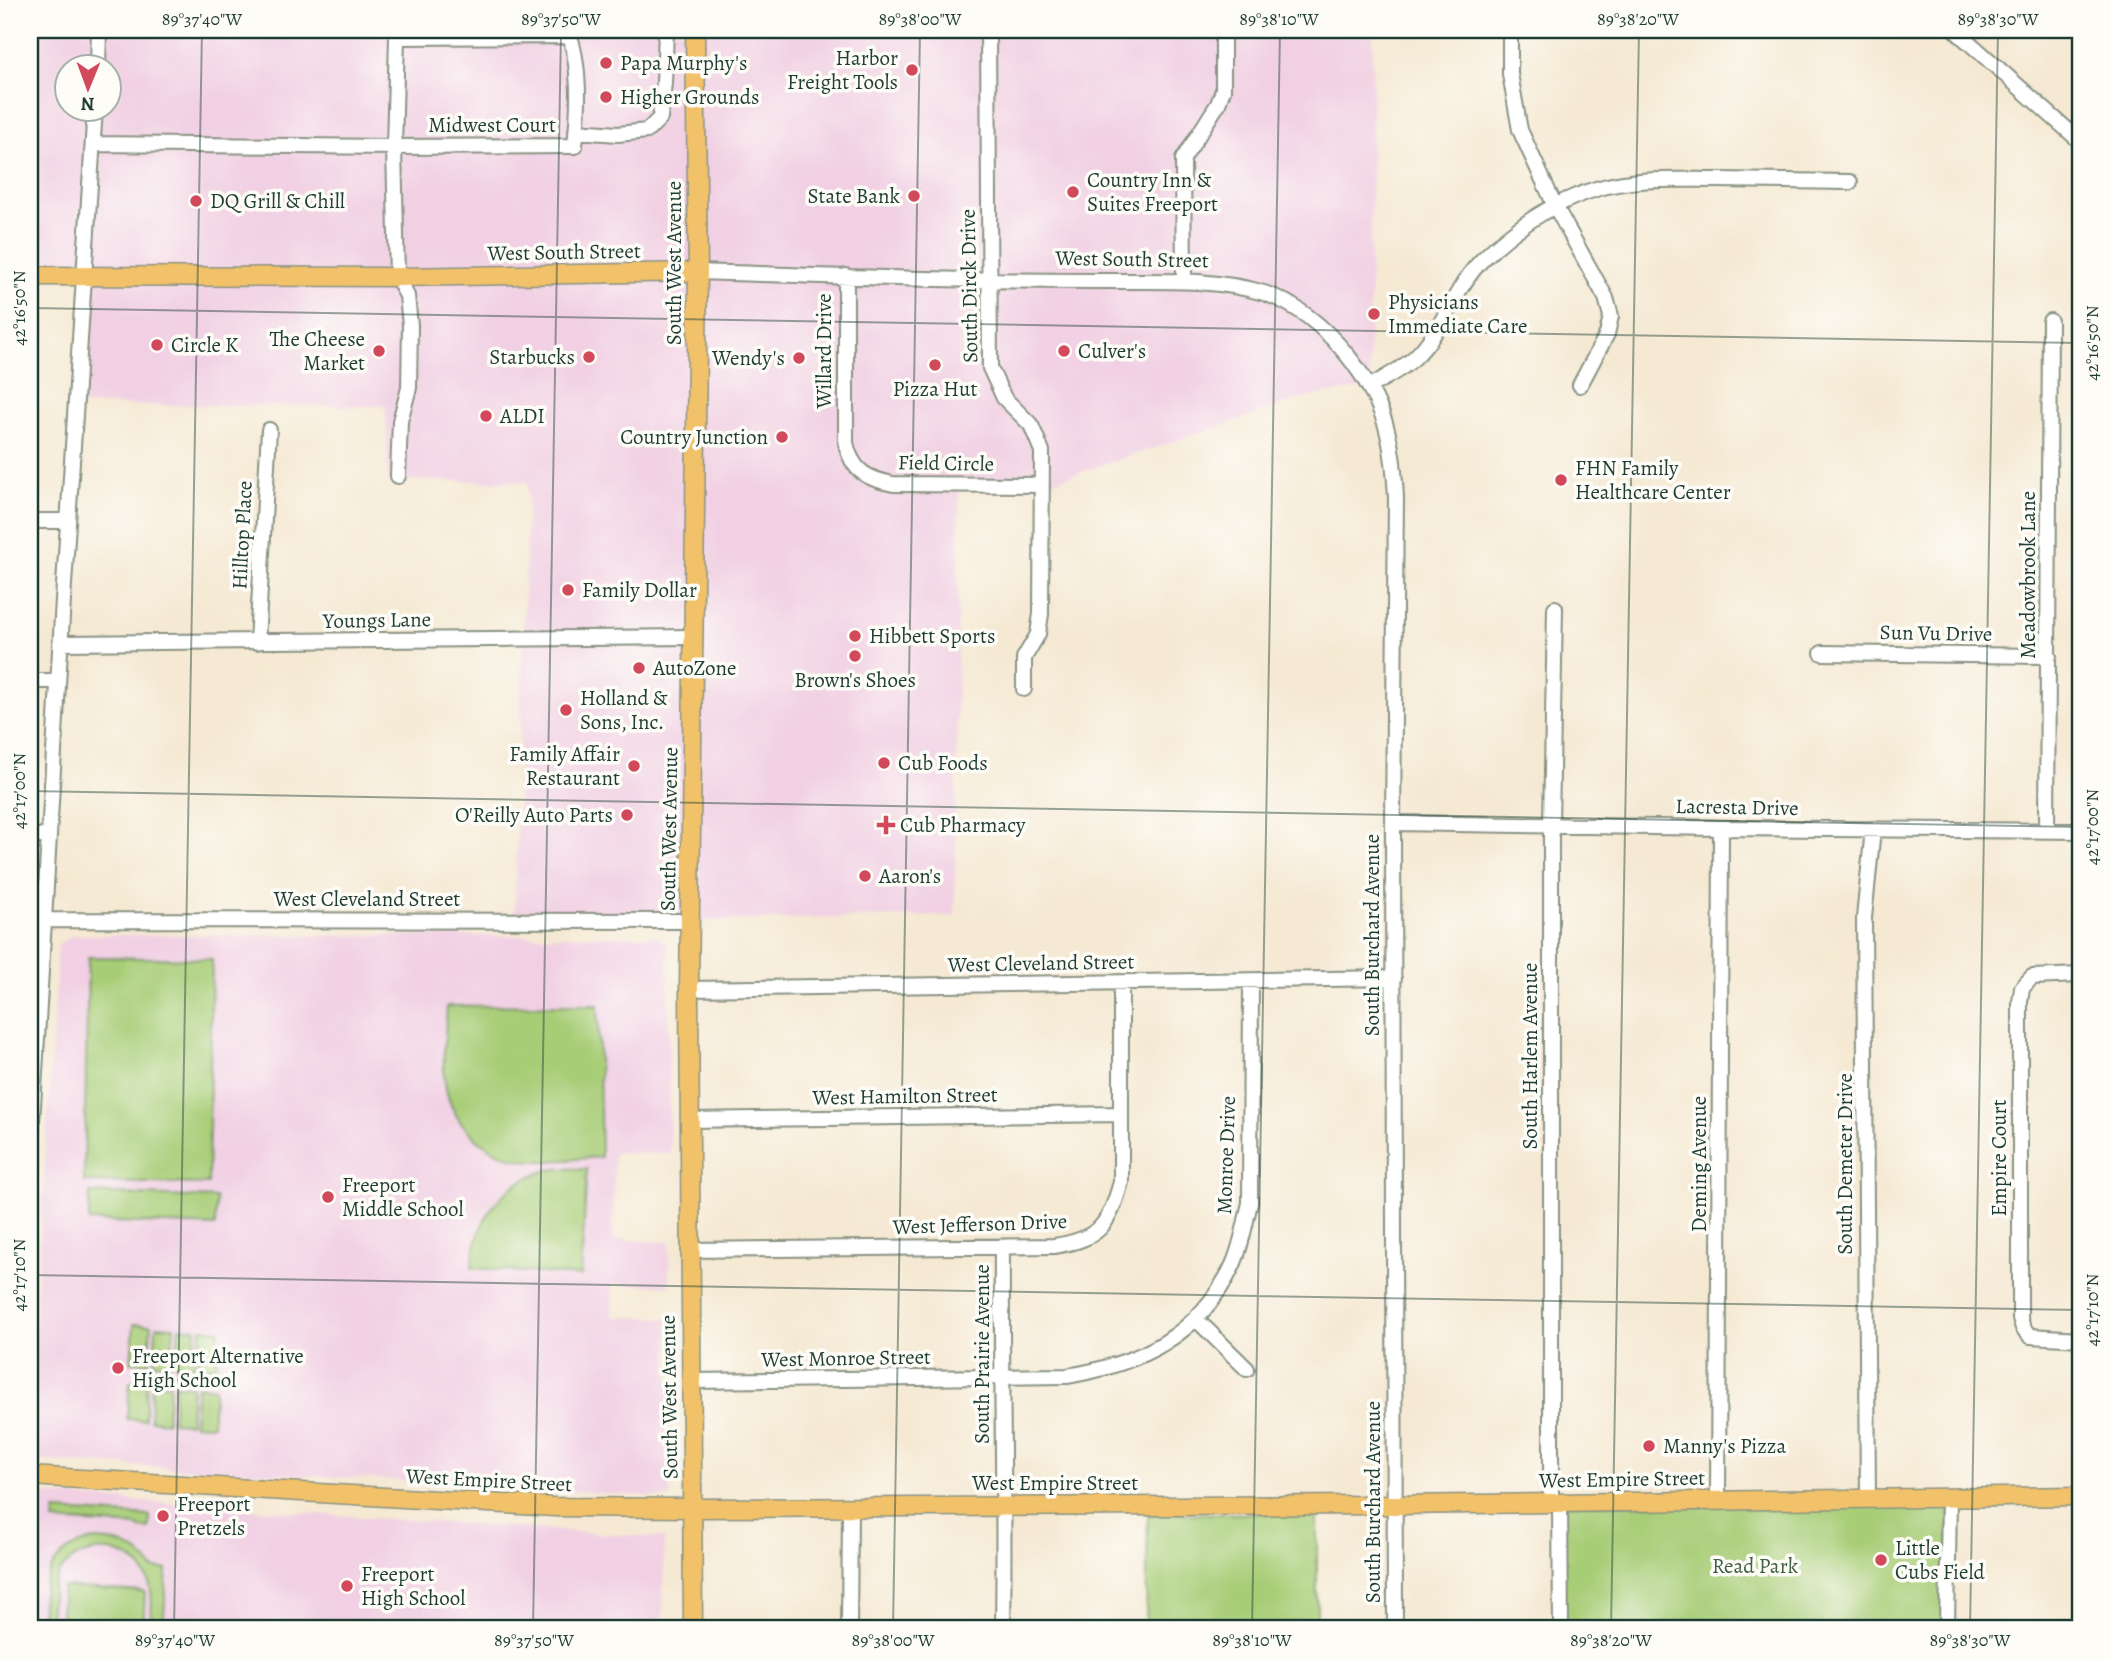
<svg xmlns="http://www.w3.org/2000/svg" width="2111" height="1659" viewBox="0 0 2111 1659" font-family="Alegreya,serif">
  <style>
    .built { fill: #f1d0e3; fill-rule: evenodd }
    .green { fill: #a8cd77; stroke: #648556; stroke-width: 2 }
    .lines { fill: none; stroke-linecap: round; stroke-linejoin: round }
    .minor-casing { stroke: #8a9384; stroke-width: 18 }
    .major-casing { stroke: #8a9384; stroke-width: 21 }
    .minor { stroke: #fff; stroke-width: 14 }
    .major { stroke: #f2c26a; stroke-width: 18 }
    .ticks { fill: none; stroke: #1f3d34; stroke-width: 2; stroke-opacity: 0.45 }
    .poi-dot { fill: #d1495b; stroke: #fdfcf7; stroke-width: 2.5 }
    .labels { text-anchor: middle; stroke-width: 7; stroke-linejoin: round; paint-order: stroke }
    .poi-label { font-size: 21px; fill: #1f3d34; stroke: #fdfcf7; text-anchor: start }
    .street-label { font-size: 21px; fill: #1f3d34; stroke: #fdfcf7 }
    .park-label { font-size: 21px; fill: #416145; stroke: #fdfcf7 }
    .neatline { fill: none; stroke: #1f3d34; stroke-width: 2.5 }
    .ticks-label { font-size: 18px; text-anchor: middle; fill: #1f3d34 }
  </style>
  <rect width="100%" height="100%" fill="#fdfcf7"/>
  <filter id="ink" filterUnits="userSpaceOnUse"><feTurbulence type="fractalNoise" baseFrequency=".0143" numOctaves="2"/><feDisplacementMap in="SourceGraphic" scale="14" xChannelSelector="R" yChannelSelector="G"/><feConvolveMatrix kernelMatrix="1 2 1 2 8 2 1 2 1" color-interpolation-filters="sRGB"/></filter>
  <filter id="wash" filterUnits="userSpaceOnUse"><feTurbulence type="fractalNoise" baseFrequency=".00686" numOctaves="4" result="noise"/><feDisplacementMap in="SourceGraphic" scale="28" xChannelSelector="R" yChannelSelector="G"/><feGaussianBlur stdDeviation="1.57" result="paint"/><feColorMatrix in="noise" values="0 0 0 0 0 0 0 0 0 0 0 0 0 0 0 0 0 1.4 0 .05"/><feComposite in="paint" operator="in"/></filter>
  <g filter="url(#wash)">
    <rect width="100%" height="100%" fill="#f5e9d3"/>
    <path class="built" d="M30 30H1373L1369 387 1308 397 1042 485H959L955 916 690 921H514L528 482 388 480 386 406 75 405 84 277 30 276ZM66 66H108V108H66Z
      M73 935 657 936 668 945 670 1153H614L613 1240 670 1242 669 1286 613 1284 612 1317 668 1318 670 1498 535 1488 30 1460V1410L58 944Z
      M32 1494 664 1538 663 1629H30Z"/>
    <path class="green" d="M88 957 212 959 208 1184 84 1182Z
      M598 1005 601 1157C579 1158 557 1162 535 1161 496 1160 457 1132 447 1093 440 1065 446 1033 447 1006Z
      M587 1169 581 1276 472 1268C476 1219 500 1183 549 1170 561 1168 575 1169 587 1169Z
      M90 1193 216 1198 215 1226 89 1221Z
      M134 1324 151 1325 149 1363 131 1362Z
      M156 1326 174 1327 171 1364 154 1363Z
      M179 1327 196 1329 194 1366 176 1365Z
      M201 1329 219 1330 216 1368 198 1366Z
      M130 1382 147 1383 145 1420 127 1419Z
      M152 1383 170 1384 167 1422 150 1420Z
      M175 1385 192 1386 190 1423 172 1422Z
      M197 1386 215 1388 212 1425 194 1424Z
      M1949 1503V1629H1561L1560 1504Z
      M55 1511 150 1516 149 1529 138 1528V1526L54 1521Z
      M1317 1513V1629H1146L1148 1514Z
      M94 1540C119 1540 139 1548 153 1569H167L163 1629H150C151 1612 155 1593 146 1576 126 1540 71 1543 55 1581 50 1596 51 1614 50 1629H40C43 1586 44 1551 94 1540Z
      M63 1587 145 1592 143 1629H60Z"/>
  </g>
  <g filter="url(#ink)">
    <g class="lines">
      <defs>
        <path id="minor" d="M988 30 990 368 1004 398 1031 425 1042 451 1041 614 1038 634 1024 658V689
          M1510 30V74L1520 130 1555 206 1606 298 1611 316 1607 334 1580 385
          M1955 30 2081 142
          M98 66 99 30
          M576 131 618 134 647 131 660 118 664 83 666 30
          M93 144 394 147 397 37 570 36
          M698 272C795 275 892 279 989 280 1037 281 1085 281 1133 281 1177 281 1221 280 1264 293 1297 304 1326 329 1348 356 1385 403 1393 438 1396 498L1393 823 1395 1629
          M846 276V443C852 471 867 479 893 484L1042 485
          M1184 281 1183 159 1218 104 1223 90V30
          M1369 387C1384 378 1401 370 1414 358 1444 330 1454 287 1484 258 1515 228 1554 202 1596 189 1635 177 1677 180 1717 180 1762 181 1806 181 1850 182
          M398 476 400 421 409 388 410 325 407 296 397 277 394 147 575 146C579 108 581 66 568 30
          M30 521H68
          M257 642 269 430
          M60 643 695 637
          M1822 653 2049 656
          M30 681H58
          M1393 823 1721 828 2081 831
          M2047 830 2050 321
          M30 836H49
          M44 920 690 921
          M2081 975 2032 977 2022 988 2020 1002V1318L2023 1328 2030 1336 2081 1339
          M689 989 1394 978
          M690 1120 1121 1114
          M30 1156 63 600 95 108
          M1002 1246C1001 1374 1005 1502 1003 1629
          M690 1250 1054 1246C1100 1239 1109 1225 1121 1182V983
          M1196 1319 1247 1369
          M691 1381 1067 1376C1140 1364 1199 1336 1233 1265 1242 1245 1245 1223 1250 1203L1251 981
          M1868 1499 1864 918 1873 829
          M1718 1500 1721 828
          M1551 1504V825L1555 608
          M1560 1504 1561 1629
          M849 1629 850 1509
          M1947 1629 1949 1497"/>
        <path id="major" d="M30 276 397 277 698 272
          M30 1476 555 1507 693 1508 1393 1505 2081 1496
          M693 1629 689 989 698 272 695 30"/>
      </defs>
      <use href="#minor" class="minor-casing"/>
      <use href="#major" class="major-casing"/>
      <use href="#minor" class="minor"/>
      <use href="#major" class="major"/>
    </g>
  </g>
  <path class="ticks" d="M30 308 2081 343M30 791 2081 827M30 1275 2081 1310M174 1629 202 30M533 1629 561 30M893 1629 920 30M1252 1629 1280 30M1611 1629 1639 30M1970 1629 1998 30"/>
  <g class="poi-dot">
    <circle cx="606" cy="63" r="7"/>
    <circle cx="912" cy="70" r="7"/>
    <circle cx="606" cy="97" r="7"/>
    <circle cx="1073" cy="192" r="7"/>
    <circle cx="914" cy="196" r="7"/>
    <circle cx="196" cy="201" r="7"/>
    <circle cx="1374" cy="314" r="7"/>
    <circle cx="157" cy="345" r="7"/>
    <circle cx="379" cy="351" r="7"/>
    <circle cx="1064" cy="351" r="7"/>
    <circle cx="589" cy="357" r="7"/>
    <circle cx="799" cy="358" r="7"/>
    <circle cx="935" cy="365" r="7"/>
    <circle cx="486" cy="416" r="7"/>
    <circle cx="782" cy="437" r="7"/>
    <circle cx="1561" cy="480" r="7"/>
    <circle cx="568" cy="590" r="7"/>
    <circle cx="855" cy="636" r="7"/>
    <circle cx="855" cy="656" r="7"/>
    <circle cx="639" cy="668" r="7"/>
    <circle cx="566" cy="710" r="7"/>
    <circle cx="884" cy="763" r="7"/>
    <circle cx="634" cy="766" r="7"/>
    <circle cx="627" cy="815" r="7"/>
    <path d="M882.5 814.5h7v7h7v7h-7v7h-7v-7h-7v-7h7z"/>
    <circle cx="865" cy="876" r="7"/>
    <circle cx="328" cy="1197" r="7"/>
    <circle cx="118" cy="1368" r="7"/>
    <circle cx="1649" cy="1446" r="7"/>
    <circle cx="163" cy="1516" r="7"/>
    <circle cx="1881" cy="1560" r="7"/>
    <circle cx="347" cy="1586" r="7"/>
  </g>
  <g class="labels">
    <g class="poi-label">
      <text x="898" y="65" text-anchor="end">Harbor<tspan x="898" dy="24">Freight Tools</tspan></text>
      <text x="620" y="70">Papa Murphy's</text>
      <text x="620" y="104">Higher Grounds</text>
      <text x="1087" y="187">Country Inn &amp;<tspan x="1087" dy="24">Suites Freeport</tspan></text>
      <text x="900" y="203" text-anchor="end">State Bank</text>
      <text x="210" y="208">DQ Grill &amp; Chill</text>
      <text x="1388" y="309">Physicians<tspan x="1388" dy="24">Immediate Care</tspan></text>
      <text x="365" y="346" text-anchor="end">The Cheese<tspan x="365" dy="24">Market</tspan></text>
      <text x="171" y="352">Circle K</text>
      <text x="1078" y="358">Culver's</text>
      <text x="575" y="364" text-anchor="end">Starbucks</text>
      <text x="785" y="365" text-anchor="end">Wendy's</text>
      <text x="935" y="396" text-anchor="middle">Pizza Hut</text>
      <text x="500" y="423">ALDI</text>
      <text x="768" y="444" text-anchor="end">Country Junction</text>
      <text x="1575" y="475">FHN Family<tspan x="1575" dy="24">Healthcare Center</tspan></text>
      <text x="582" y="597">Family Dollar</text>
      <text x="869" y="643">Hibbett Sports</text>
      <text x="653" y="675">AutoZone</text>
      <text x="855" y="687" text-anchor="middle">Brown's Shoes</text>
      <text x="580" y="705">Holland &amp;<tspan x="580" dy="24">Sons, Inc.</tspan></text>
      <text x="620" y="761" text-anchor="end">Family Affair<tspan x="620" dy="24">Restaurant</tspan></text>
      <text x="898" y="770">Cub Foods</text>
      <text x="613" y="822" text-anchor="end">O'Reilly Auto Parts</text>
      <text x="900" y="832">Cub Pharmacy</text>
      <text x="879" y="883">Aaron's</text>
      <text x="342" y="1192">Freeport<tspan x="342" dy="24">Middle School</tspan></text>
      <text x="132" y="1363">Freeport Alternative<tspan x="132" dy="24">High School</tspan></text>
      <text x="1663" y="1453">Manny's Pizza</text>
      <text x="177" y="1511">Freeport<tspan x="177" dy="24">Pretzels</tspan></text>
      <text x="1895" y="1555">Little<tspan x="1895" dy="24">Cubs Field</tspan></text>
      <text x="361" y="1581">Freeport<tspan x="361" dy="24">High School</tspan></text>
    </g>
    <g class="street-label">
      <text x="492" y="132">Midwest Court</text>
      <text transform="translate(564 252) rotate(-1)" y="7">West South Street</text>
      <text transform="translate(1132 259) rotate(1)" y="7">West South Street</text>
      <text transform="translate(674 263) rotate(-90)" y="7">South West Avenue</text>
      <text transform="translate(969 286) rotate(-91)" y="7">South Dirck Drive</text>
      <text transform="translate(824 351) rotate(-90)" y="7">Willard Drive</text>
      <text transform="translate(946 463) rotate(1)" y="7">Field Circle</text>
      <text transform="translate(242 535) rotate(-87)" y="7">Hilltop Place</text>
      <text transform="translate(2028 575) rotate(-90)" y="7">Meadowbrook Lane</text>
      <text transform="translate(377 620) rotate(-1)" y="7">Youngs Lane</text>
      <text transform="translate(1936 633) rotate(1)" y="7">Sun Vu Drive</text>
      <text transform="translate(1737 807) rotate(1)" y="7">Lacresta Drive</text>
      <text transform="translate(669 829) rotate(-89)" y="7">South West Avenue</text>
      <text x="367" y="906">West Cleveland Street</text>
      <text transform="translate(1372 935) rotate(-90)" y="7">South Burchard Avenue</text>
      <text transform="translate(1041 963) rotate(-1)" y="7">West Cleveland Street</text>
      <text transform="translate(1530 1056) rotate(-90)" y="7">South Harlem Avenue</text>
      <text transform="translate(905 1096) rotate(-1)" y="7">West Hamilton Street</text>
      <text transform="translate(1226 1155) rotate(-88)" y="7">Monroe Drive</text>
      <text transform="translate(1999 1158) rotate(-90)" y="7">Empire Court</text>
      <text transform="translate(1699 1164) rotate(-90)" y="7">Deming Avenue</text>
      <text transform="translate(1845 1164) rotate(-90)" y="7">South Demeter Drive</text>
      <text transform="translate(980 1224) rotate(-2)" y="7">West Jefferson Drive</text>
      <text transform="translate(982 1354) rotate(-90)" y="7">South Prairie Avenue</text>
      <text transform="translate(846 1358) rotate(-1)" y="7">West Monroe Street</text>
      <text transform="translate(669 1397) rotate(-91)" y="7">South West Avenue</text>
      <text transform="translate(1622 1479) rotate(-1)" y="7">West Empire Street</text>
      <text transform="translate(489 1480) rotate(3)" y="7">West Empire Street</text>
      <text x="1055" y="1490">West Empire Street</text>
      <text transform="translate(1373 1502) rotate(-90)" y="7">South Burchard Avenue</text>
    </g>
    <g class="park-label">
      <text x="1755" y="1573">Read Park</text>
    </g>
  </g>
  <rect width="2111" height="1659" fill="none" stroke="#fdfcf7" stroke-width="77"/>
  <g transform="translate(88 88) rotate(181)"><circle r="33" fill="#fdfcf7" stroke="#a4b0a9" stroke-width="2"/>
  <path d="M0-5L12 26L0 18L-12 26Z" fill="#d1495b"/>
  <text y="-10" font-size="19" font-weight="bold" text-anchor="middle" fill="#1f3d34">N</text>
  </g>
  <rect x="38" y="38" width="2034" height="1582" class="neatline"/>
  <g class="ticks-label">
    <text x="202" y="25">89°37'40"W</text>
    <text x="561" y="25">89°37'50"W</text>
    <text x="920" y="25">89°38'00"W</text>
    <text x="1279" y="25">89°38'10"W</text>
    <text x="1638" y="25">89°38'20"W</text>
    <text x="1998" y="25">89°38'30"W</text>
    <text transform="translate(19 308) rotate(-90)" y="6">42°16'50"N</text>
    <text transform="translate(2092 343) rotate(-90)" y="6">42°16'50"N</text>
    <text transform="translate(19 791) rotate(-90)" y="6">42°17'00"N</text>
    <text transform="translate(2092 827) rotate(-90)" y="6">42°17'00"N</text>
    <text transform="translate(19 1275) rotate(-90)" y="6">42°17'10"N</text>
    <text transform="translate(2092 1310) rotate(-90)" y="6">42°17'10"N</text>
    <text x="175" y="1646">89°37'40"W</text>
    <text x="534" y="1646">89°37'50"W</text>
    <text x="893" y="1646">89°38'00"W</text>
    <text x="1252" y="1646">89°38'10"W</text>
    <text x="1611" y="1646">89°38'20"W</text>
    <text x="1970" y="1646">89°38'30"W</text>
  </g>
</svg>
